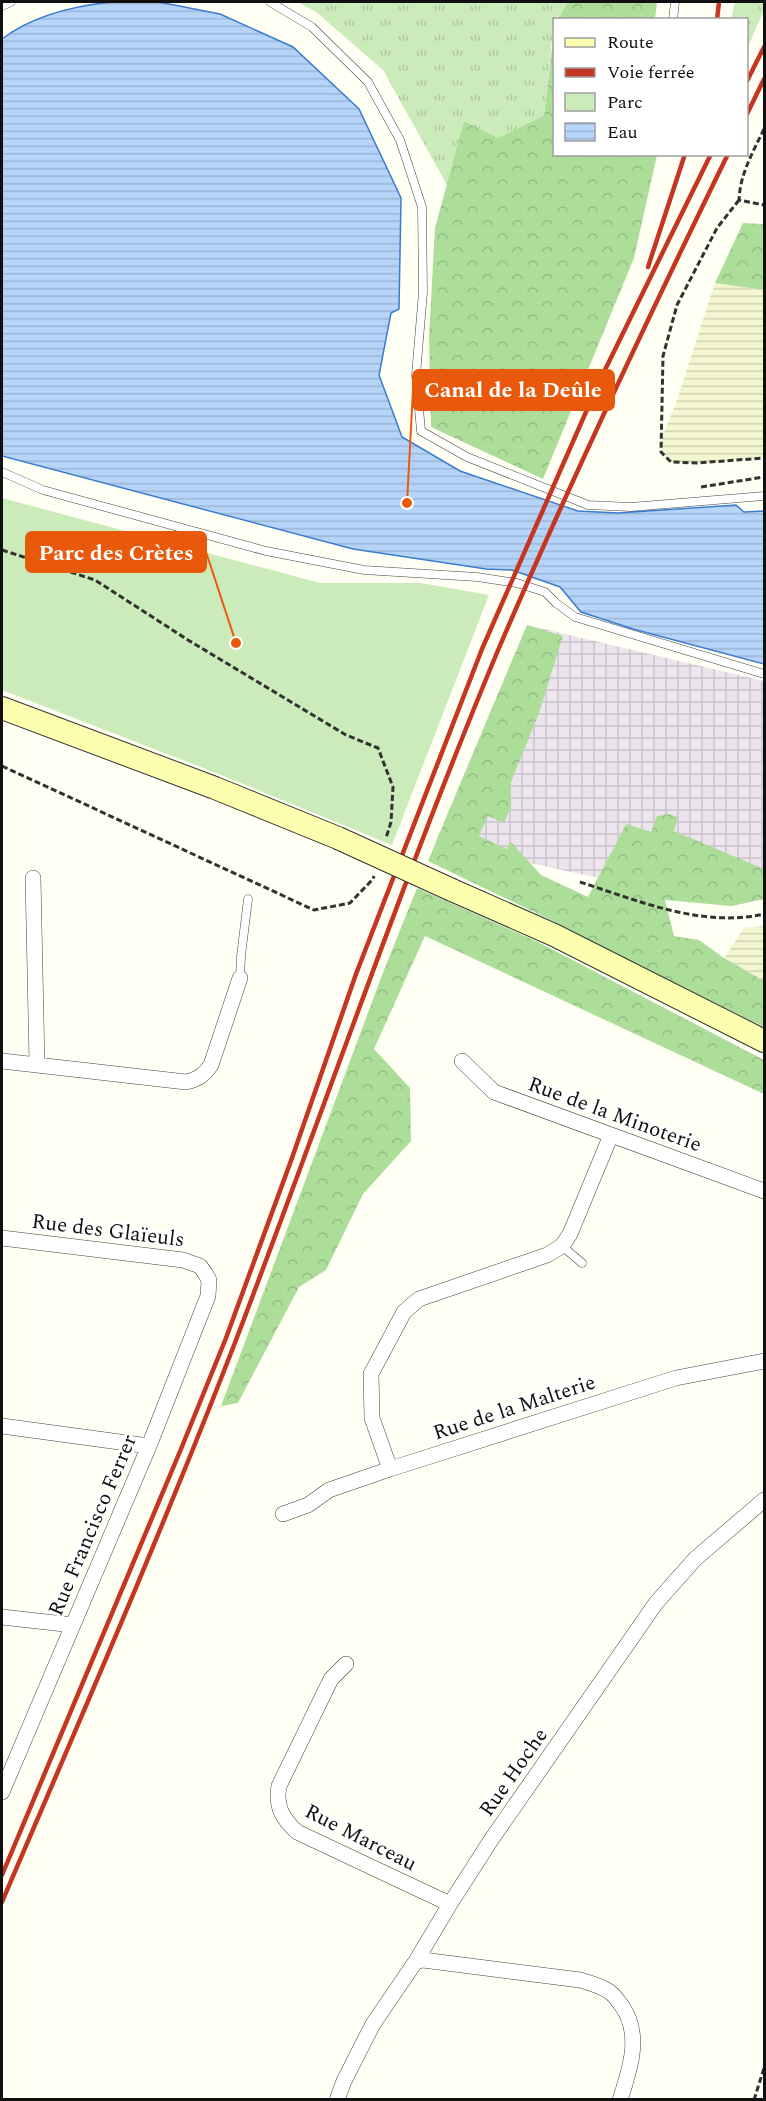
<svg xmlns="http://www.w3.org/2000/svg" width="766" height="2101" viewBox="0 0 766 2101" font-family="Spectral,serif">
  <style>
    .industrial { fill: url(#industrial-grid) }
    .farmland { fill: url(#farmland-rules) }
    .grass { fill: url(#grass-tufts) }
    .forest { fill: url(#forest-crowns) }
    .park { fill: #ccebba }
    .water { fill: url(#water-rules); stroke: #3a7cd2; stroke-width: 1.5 }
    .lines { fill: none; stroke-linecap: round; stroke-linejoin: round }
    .lane-casing { stroke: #434343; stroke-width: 9 }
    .street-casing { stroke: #434343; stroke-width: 16 }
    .secondary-casing { stroke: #323232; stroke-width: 24 }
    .path { stroke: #323232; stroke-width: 3; stroke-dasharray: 6 3; stroke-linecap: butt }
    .lane { stroke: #fff; stroke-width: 8 }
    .street { stroke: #fff; stroke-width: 15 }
    .secondary { stroke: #fbffae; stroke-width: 22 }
    .rail { stroke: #c53622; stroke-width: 4.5 }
    .secondary-bridge-casing { stroke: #323232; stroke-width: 24; stroke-linecap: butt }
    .secondary-bridge { stroke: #fbffae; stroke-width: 22 }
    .labels { text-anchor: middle; stroke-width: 6; stroke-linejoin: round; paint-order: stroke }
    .street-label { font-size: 21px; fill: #101010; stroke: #fff }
    .leader { fill: none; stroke: #e8590c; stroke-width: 2 }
    .callout-dot { fill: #e8590c; stroke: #fff; stroke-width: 2 }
    .callout { fill: #e8590c; stroke: #e8590c; stroke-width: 2 }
    .callout-label { font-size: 22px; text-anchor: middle; font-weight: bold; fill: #fff }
  </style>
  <defs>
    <pattern id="industrial-grid" width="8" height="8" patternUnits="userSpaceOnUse" patternTransform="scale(1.5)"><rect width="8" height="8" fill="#eee4ee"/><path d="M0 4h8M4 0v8" fill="none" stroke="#cbc3cb"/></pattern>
    <pattern id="farmland-rules" width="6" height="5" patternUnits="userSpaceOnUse" patternTransform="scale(1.5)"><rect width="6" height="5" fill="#f3f6d1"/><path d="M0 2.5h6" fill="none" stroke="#cfd2b2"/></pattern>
    <pattern id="grass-tufts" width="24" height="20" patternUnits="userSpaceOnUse" patternTransform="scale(1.5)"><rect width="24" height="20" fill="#ccebba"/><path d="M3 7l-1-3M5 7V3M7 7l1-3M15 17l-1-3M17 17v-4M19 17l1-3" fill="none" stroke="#aec89f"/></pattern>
    <pattern id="forest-crowns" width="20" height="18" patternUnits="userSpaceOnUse" patternTransform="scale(1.5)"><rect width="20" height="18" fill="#acdd99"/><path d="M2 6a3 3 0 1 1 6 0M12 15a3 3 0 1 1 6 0" fill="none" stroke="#93bd83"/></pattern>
    <pattern id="water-rules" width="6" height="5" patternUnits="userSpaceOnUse" patternTransform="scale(1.5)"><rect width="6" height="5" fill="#b6d4f8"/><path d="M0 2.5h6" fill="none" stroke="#9bb5d4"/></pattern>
  </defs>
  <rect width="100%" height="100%" fill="#fffff3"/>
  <path class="industrial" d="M527 625 764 681V899L731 906 435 843Z"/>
  <path class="farmland" d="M715 283 764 290V458L697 463 671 462 661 452 663 435 677 400Z
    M764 926V981L724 958 744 928Z"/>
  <path class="grass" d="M298 2H568L558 19 554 20 544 116 504 141 464 121 447 185 383 70 316 12Z
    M735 2H764V10L747 49 746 20 731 19Z"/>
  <path class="forest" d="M568 2H657L655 19H558Z
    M554 29V154L657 155 634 258 543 479 431 427 429 337 435 228 464 121 498 138 544 116Z
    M743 223 764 224V290L715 283Z
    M527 625 563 636 539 713 511 782V807L504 823 488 816 479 836 507 849 510 841 541 875 588 897 626 824 651 832 657 816 669 814 678 817 674 831 764 869V899L731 906 665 900 674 936 699 940 724 958 764 981V1027L652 973 559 924 428 861Z
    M417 888 538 942 764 1060V1094L425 936 374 1049 410 1088 411 1141 363 1194 326 1270 299 1287 238 1403 221 1406 384 970Z"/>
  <path class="park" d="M2 498 320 583H421L489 595 392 845 216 773 2 690Z"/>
  <path class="water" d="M111 2H159L220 14 293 47 359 109 401 198 399 309 391 313 379 375 402 437 460 471 578 511 618 513 736 505 744 512 764 511V664L633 629 581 612 560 587 512 570 486 569 353 549 2 456V39C32 16 74 6 111 2Z"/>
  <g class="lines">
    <defs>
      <path id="lane" d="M270 2 312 27 368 82 400 140 422 207 423 292 416 375 421 431 467 457 588 505 631 507 764 496
        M2 6 11 2
        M673 20 675 2
        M2 472 43 490 266 551 364 570 477 577 517 583 545 592 556 603 575 617 764 674
        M240 978 241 956 248 899
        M562 1246 582 1263"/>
      <path id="street" d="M33 878 37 1064
        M2 1061 186 1082C199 1079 204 1075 211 1065L240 978
        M462 1061 494 1092 764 1191
        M2 1238 183 1260 200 1266 205 1273 209 1280 208 1296 149 1446 2 1792
        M2 1426 149 1446
        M390 1469 372 1418 371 1374 404 1312 419 1299 547 1255 562 1246 570 1234 611 1135
        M283 1514 308 1505 329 1490 390 1469 676 1378 764 1361
        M2 1617 73 1625
        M346 1664 331 1679 279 1786C275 1807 283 1819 297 1832L450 1904
        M416 1961 423 1960 580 1980C591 1983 601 1986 610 1992 615 1996 618 2001 622 2006 642 2035 630 2069 620 2100
        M337 2100 344 2081 373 2024 416 1961 450 1904 491 1840 656 1603 695 1559 764 1500"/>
      <path id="secondary" d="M2 708 215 788 338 838
        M452 890 554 935 764 1041"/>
    </defs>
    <use href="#lane" class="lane-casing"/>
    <use href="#street" class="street-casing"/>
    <use href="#secondary" class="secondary-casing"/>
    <path class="path" d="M764 129C753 152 740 174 739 200L764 205
      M739 200 717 228 677 305 663 356 661 452 671 462 697 463 764 458
      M701 487 764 477
      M2 550 95 580 188 640 346 735 378 748 393 787 391 822 386 838
      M2 766 314 910 350 903 373 879 374 876
      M580 882C639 901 702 928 764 914
      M754 2100 764 2068"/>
    <use href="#lane" class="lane"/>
    <use href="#street" class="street"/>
    <use href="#secondary" class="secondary"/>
    <path class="rail" d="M717 20 719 2
      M746 83 764 47
      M746 116 764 79
      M648 267 685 154
      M2 1875 181 1449 226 1338 292 1158 356 974 482 649 600 380 711 154
      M2 1902C82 1715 163 1529 236 1340 323 1112 402 881 496 655 568 486 647 320 728 154"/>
    <defs>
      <path id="secondary-bridge" d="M338 838 452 890"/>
    </defs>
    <use href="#secondary-bridge" class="secondary-bridge-casing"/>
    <use href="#secondary-bridge" class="secondary-bridge"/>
  </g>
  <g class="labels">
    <g class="street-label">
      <text transform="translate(615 1114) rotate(20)" y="7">Rue de la Minoterie</text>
      <text transform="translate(108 1230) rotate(7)" y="7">Rue des Glaïeuls</text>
      <text transform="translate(514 1407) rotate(-18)" y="7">Rue de la Malterie</text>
      <text transform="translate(92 1525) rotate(-67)" y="7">Rue Francisco Ferrer</text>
      <text transform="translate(513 1772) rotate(-55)" y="7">Rue Hoche</text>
      <text transform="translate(361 1837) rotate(27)" y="7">Rue Marceau</text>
    </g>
  </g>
  <path class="leader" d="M407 503L413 390M236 643L206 552"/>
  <g class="callout-dot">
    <circle cx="407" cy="503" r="6"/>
    <circle cx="236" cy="643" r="6"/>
  </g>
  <g class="callout">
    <rect x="413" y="370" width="201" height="40" rx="6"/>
    <rect x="26" y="532" width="180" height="40" rx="6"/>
  </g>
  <g class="callout-label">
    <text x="513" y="397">Canal de la Deûle</text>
    <text x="116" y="560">Parc des Crètes</text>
  </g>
  <rect width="766" height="2101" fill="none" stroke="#101010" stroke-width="6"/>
  <rect x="553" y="18" width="195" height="138" fill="#ffffff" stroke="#9f9f9f" stroke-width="1.5"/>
  <rect x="565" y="38" width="30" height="9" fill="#fbffae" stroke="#9f9f9f" stroke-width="1.5"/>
  <text x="607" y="48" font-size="18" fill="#101010">Route</text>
  <rect x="565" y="68" width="30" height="9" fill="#c53622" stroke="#9f9f9f" stroke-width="1.5"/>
  <text x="607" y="78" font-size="18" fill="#101010">Voie ferrée</text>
  <rect x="565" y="93" width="30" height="18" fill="#ccebba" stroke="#9f9f9f" stroke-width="1.5"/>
  <text x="607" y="108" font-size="18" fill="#101010">Parc</text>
  <rect x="565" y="123" width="30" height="18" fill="url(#water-rules)" stroke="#9f9f9f" stroke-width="1.5"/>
  <text x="607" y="138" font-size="18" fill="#101010">Eau</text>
</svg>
